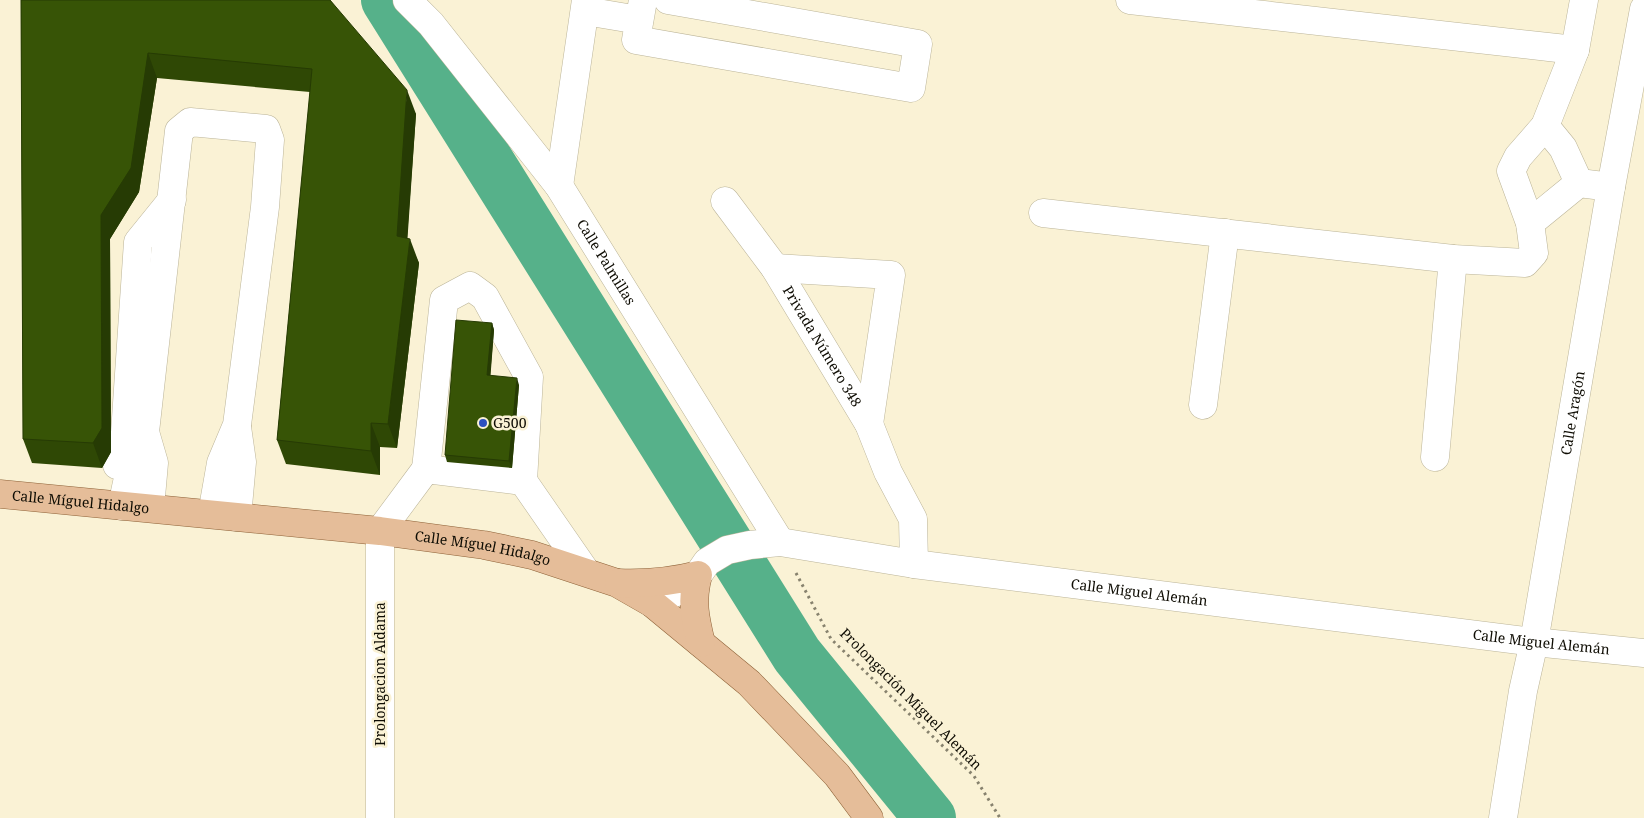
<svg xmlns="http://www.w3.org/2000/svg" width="1644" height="818" viewBox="0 0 1644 818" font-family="'Noto Serif',serif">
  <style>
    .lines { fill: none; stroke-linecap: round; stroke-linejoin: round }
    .river { stroke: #56b18a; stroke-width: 52 }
    .minor-casing { stroke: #bbb498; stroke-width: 29 }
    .major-casing { stroke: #8e6238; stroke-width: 29 }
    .path { stroke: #87826e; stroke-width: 3; stroke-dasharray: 2.5 4; stroke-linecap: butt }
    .minor { stroke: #fff; stroke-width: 28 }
    .major { stroke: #e5bd99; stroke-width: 28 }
    .wall { fill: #2f4805 }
    .shaded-wall { fill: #263b04 }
    .building { fill: #375406; stroke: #263b04 }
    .poi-dot { fill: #2b4fbf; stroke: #faf2d5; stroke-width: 2 }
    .labels { text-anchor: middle; stroke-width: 5; stroke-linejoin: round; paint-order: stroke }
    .street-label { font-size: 14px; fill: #0e0c03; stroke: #faf2d5 }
    .poi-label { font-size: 14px; fill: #0e0c03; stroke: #faf2d5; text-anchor: start }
  </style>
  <rect width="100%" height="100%" fill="#faf2d5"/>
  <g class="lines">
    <path class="river" d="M387 0 797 655 930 818"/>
    <defs>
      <g id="minor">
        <path id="s1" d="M407 0 431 24 559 186 780 542"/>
        <path d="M643 0 636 40 911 88 918 44 668 0"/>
        <path d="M1130 0 1575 50"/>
        <path d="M585 11 639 20"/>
        <path d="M1545 126 1563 148 1579 183"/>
        <path d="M559 186 586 0"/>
        <path id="s2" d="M725 201 775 268 869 424 888 472 913 519 914 564"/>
        <path d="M1043 213 1453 259 1525 263 1534 253 1530 223 1511 171 1518 157 1545 126 1575 50 1584 0"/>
        <path d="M1530 223 1579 183 1611 187"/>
        <path d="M775 268 891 275 869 424"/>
        <path d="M1203 405 1225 233"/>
        <path d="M237 427 242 462 237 517"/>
        <path d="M145 432 154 463 150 508"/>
        <path d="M1435 457 1453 259"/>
        <path d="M117 465 125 433 138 242 172 200"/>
        <path d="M426 469 444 300 470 286 485 297 529 377 523 481"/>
        <path d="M122 506 131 464 145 432 179 131 190 122 266 129 270 140 265 207 237 425 221 463 212 514"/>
        <path id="s3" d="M652 603 667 597 685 586 698 575 707 562 727 550 750 545 780 542 914 564 1534 642 1644 653"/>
        <path d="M380 818V531L426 469 523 481 586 572"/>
        <path id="s4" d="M1503 818 1523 691 1534 642 1611 187 1644 9"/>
      </g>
      <g id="major">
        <path id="s5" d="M0 494 380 531 484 545 532 555 617 583 652 603 749 683 837 775 869 818"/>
        <path d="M619 583C647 584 671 582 698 575 691 601 695 618 701 643"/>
      </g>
    </defs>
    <use href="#minor" class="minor-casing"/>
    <use href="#major" class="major-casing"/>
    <path class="path" d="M796 573 831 639 974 776 1000 818"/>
    <use href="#minor" class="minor"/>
    <use href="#major" class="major"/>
  </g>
  <path class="wall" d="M21 0H330L416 114 407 238 419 263 397 448 380 447V475L286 464 277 440 310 92 157 78 139 192 110 239 111 452 102 468 32 463 23 439Z
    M492 323 494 330 490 376 519 385 512 468 447 462 445 455Z"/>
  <path class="shaded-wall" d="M148 53 157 78 139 192 110 239 111 452 102 468 93 443 101 215Z
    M407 90 416 114 406 260 397 236Z
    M410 239 419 263 397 448 388 424Z
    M492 323 494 330 490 382 487 375Z
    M517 378 519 385 512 468 509 461Z
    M371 423 380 447V475L371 451Z"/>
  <path class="building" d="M21 0H330L407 90 397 236 410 239 388 424 371 423V451L277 440 312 69 148 53 131 168 101 215 102 428 93 443 23 439Z
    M456 320 492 323 487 375 517 378 509 461 445 455Z"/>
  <circle class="poi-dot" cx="483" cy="423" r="5"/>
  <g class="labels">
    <g class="street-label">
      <text dy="5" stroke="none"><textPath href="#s1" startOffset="330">Calle Palmillas</textPath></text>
      <text dy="5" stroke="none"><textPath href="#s2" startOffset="175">Privada Número 348</textPath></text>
      <text dy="5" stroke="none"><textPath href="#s4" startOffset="411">Calle Aragón</textPath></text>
      <text dy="5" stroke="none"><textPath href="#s5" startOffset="81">Calle Míguel Hidalgo</textPath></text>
      <text dy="5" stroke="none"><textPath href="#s5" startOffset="486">Calle Míguel Hidalgo</textPath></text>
      <text dy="5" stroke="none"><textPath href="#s3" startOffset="510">Calle Miguel Alemán</textPath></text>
      <text dy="5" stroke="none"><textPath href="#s3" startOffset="915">Calle Miguel Alemán</textPath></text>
      <text transform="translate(380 674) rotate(-90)" y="5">Prolongacion Aldama</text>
      <text transform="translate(911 699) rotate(45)" y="5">Prolongación Miguel Alemán</text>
    </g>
    <g class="poi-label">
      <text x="493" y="428">G500</text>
    </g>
  </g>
</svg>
